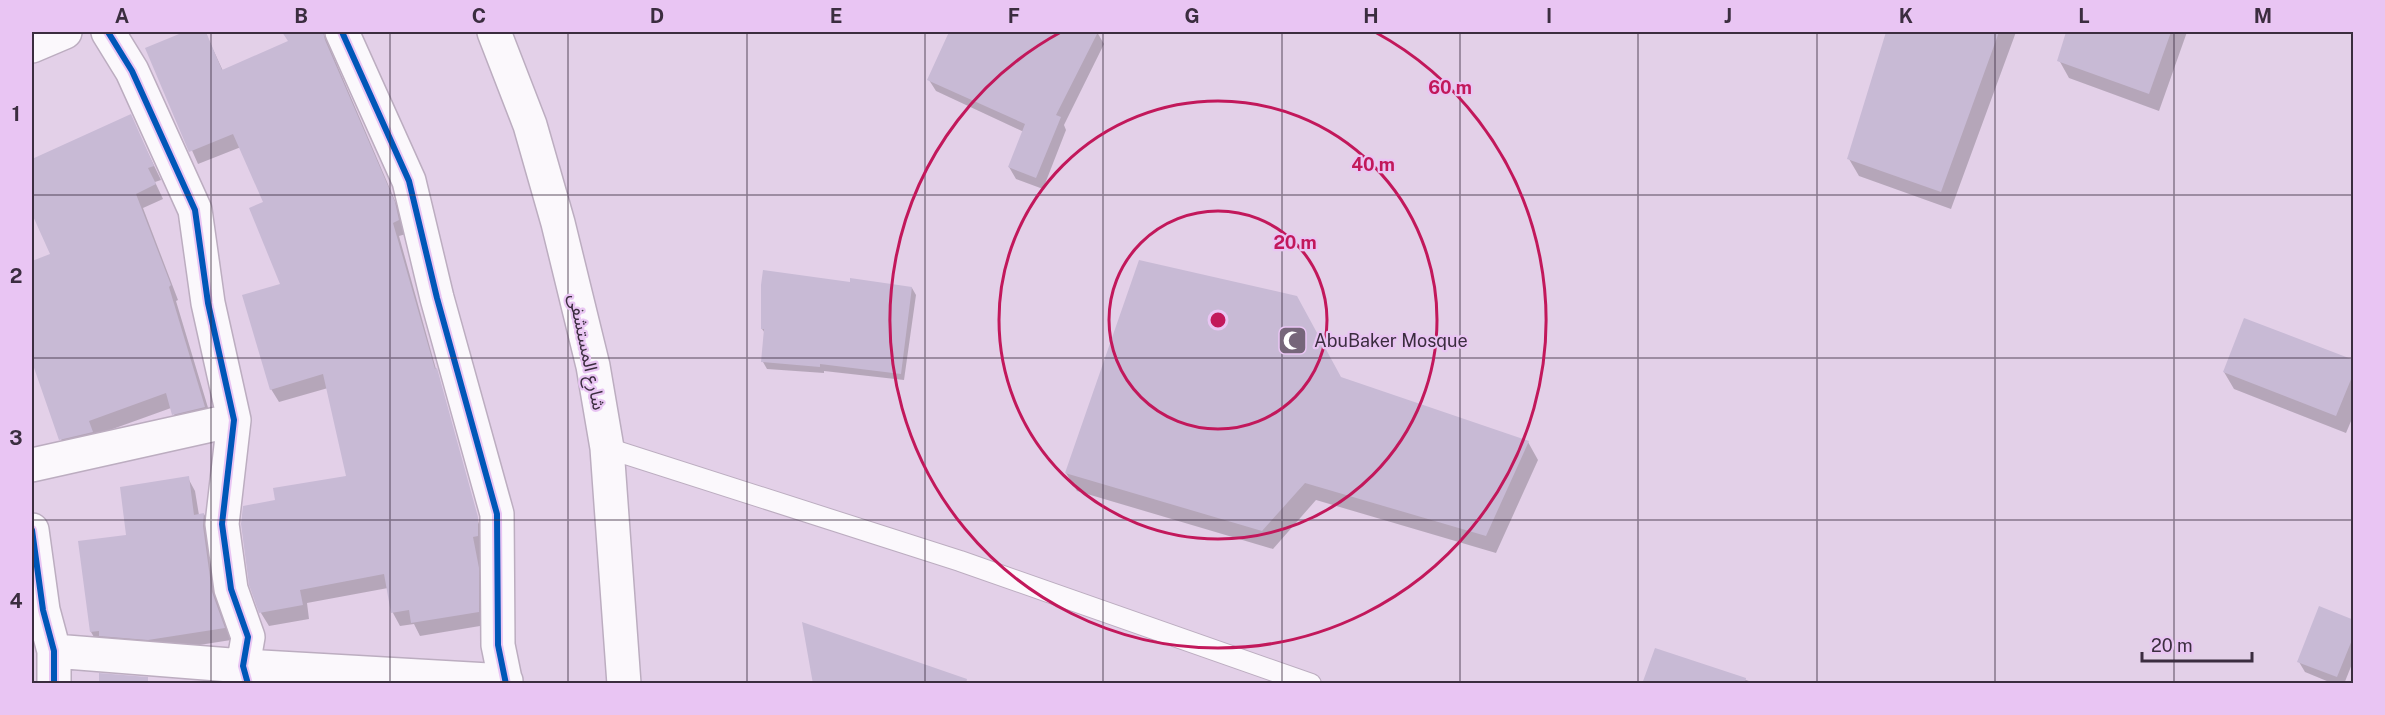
<svg xmlns="http://www.w3.org/2000/svg" width="2385" height="715" viewBox="0 0 2385 715" font-family="'Public Sans','Noto Sans Arabic',sans-serif">
  <style>
    .shadow { fill: #0003 }
    .building { fill: #c8bad5 }
    .lines { fill: none; stroke-linecap: round; stroke-linejoin: round }
    .lane-casing { stroke: #bcadc0; stroke-width: 22 }
    .street-casing { stroke: #bcadc0; stroke-width: 36 }
    .highway-casing { stroke: #bcadc0; stroke-width: 36 }
    .lane { stroke: #fbf8fc; stroke-width: 20 }
    .street { stroke: #fbf8fc; stroke-width: 33 }
    .highway { stroke: #fbf8fc; stroke-width: 33 }
    .cycleway-casing { stroke: #e9c5f3; stroke-width: 10 }
    .cycleway { stroke: #0057b8; stroke-width: 6 }
    .grid { fill: none; stroke: #3b2d3f; stroke-width: 1.5; stroke-opacity: 0.55 }
    .ring { fill: none; stroke: #c2185b; stroke-width: 3 }
    .labels { text-anchor: middle; stroke-width: 4.5; stroke-linejoin: round; paint-order: stroke }
    .poi-label { font-size: 18px; fill: #3b2d3f; stroke: #e9c5f3; text-anchor: start }
    .street-label { font-size: 18px; fill: #3b2d3f; stroke: #e9c5f3 }
    .centre { fill: #c2185b; stroke: #e9c5f3; stroke-width: 3 }
    .ring-label { font-size: 18px; text-anchor: middle; font-weight: bold; fill: #c2185b; stroke: #e9c5f3; stroke-width: 4.5; stroke-linejoin: round; paint-order: stroke }
    .neatline { fill: none; stroke: #3b2d3f; stroke-width: 2 }
    .grid-label { font-size: 20px; text-anchor: middle; font-weight: bold; fill: #3b2d3f }
  </style>
  <rect width="100%" height="100%" fill="#e3d0e8"/>
  <path class="shadow" d="M188 32H205L223 71 290 42 284 32H323L402 217 406 234 399 236 479 524 482 523 442 379 485 531V549L480 550 485 583 486 625 420 636 414 624 400 626 393 613 388 588 307 603 309 619 269 626 261 613 277 501 348 477 328 388 279 402 271 389 282 285 265 203 241 147 198 164 147 49Z
    M951 32H1097L1104 44 1064 125 1066 130 1043 189 1016 179 1009 167 1024 132 936 91 929 80Z
    M1887 32H2016L1951 209 1859 176 1849 159Z
    M2067 32H2187L2159 111 2069 78 2059 60Z
    M130 116 161 180 155 182 163 199 143 208 178 300 176 301 212 421 181 428 171 408 96 435 69 453 61 439 32 360V263L52 255 32 210V161Z
    M851 284 912 288 916 295 904 380 824 371V373L767 369 763 362 765 333 762 329Z
    M2354 361V414L2346 433 2234 389 2224 372Z
    M1341 378 1528 442 1538 460 1496 553 1316 500 1273 549 1077 491 1066 473Z
    M188 478 195 491 199 515 204 514 211 527 210 540 219 606 231 640 155 652 98 644 91 632 128 536Z
    M2354 621V659L2344 684H2334L2305 672 2299 662Z
    M1655 650 1758 684H1644Z"/>
  <path class="building" d="M184 32H206L222 70 288 41 282 32H323L325 40 395 202 399 220 393 223 435 369 437 368 478 517V536L473 537 479 568V612L411 623 409 610 391 613 384 574 300 590 303 605 259 613 249 585 241 524 243 506 275 500 273 488 346 476 323 374 270 390 242 295 280 284 249 208 263 202 233 134 189 152 145 48Z
    M949 32H1098L1056 115 1061 117 1036 178 1008 167 1025 124 927 80Z
    M1886 32H1999L1941 192 1847 159Z
    M2066 32H2171L2149 94 2057 61Z
    M131 114 154 166 148 168 156 184 136 194 171 285 169 287 205 407 172 415 166 393 89 421 93 432 59 440 32 362V261L50 254 32 214V159Z
    M1139 260 1297 296 1341 377 1529 441 1486 536 1305 483 1262 531 1065 473Z
    M763 270 850 282V278L912 287 901 374 820 364V367L761 362 764 329H761V285Z
    M2244 318 2354 360V372L2336 416 2223 372Z
    M189 476 194 515 204 513 203 526 212 592 225 628 148 640 99 636V631L90 632 78 541 126 535 120 487Z
    M2319 606 2354 620V635L2337 677 2297 662Z
    M802 622 967 679 966 684H813Z
    M1655 648 1746 678 1745 684H1642Z
    M99 673 148 677V684H99Z"/>
  <g class="lines">
    <defs>
      <path id="lane" d="M607 448 960 561 1311 684"/>
      <path id="street" d="M108 32 132 71 195 210 208 303 234 420 222 524 231 589 248 637 243 666 248 684
        M342 32 409 181 437 298 497 514 498 645 506 684
        M32 46 65 32
        M32 465 234 420
        M32 530 43 610 54 651V684
        M54 651 243 666 506 681"/>
      <path id="highway" d="M494 32 530 125 558 223 593 366 607 448 624 684"/>
    </defs>
    <use href="#lane" class="lane-casing"/>
    <use href="#street" class="street-casing"/>
    <use href="#highway" class="highway-casing"/>
    <use href="#lane" class="lane"/>
    <use href="#street" class="street"/>
    <use href="#highway" class="highway"/>
    <defs>
      <path id="cycleway" d="M108 32 132 71 195 210 208 303 234 420 222 524 231 589 248 637 243 666 248 684
        M342 32 409 181 437 298 497 514 498 645 506 684
        M32 530 43 610 54 651V684"/>
    </defs>
    <use href="#cycleway" class="cycleway-casing"/>
    <use href="#cycleway" class="cycleway"/>
  </g>
  <path class="grid" d="M211 32V684M390 32V684M568 32V684M747 32V684M925 32V684M1103 32V684M1282 32V684M1460 32V684M1638 32V684M1817 32V684M1995 32V684M2174 32V684M32 195H2354M32 358H2354M32 520H2354"/>
  <g class="ring">
    <circle cx="1218" cy="320" r="109"/>
    <circle cx="1218" cy="320" r="219"/>
    <path d="M1375 32A328 328 0 1 1 1061 32"/>
  </g>
  <defs>
    <symbol id="mosque-square" viewBox="-11 -11 22 22"><rect x="-9" y="-9" width="18" height="18" rx="4" fill="#76667a" stroke="#e9c5f3"/><path d="M3.5-4.9A6 6 0 1 0 3.5 4.9A5 5 0 1 1 3.5-4.9Z" fill="#fff"/></symbol>
  </defs>
  <g fill-rule="evenodd">
    <use href="#mosque-square" x="1276" y="324" width="33" height="33"/>
  </g>
  <g class="labels">
    <g class="poi-label">
      <text x="1314" y="347">AbuBaker Mosque</text>
    </g>
    <g class="street-label">
      <text transform="translate(587 352) rotate(78)" y="6">شارع المستشفى</text>
    </g>
  </g>
  <circle cx="1218" cy="320" r="9" class="centre"/>
  <g class="ring-label">
    <text x="1450" y="94">60 m</text>
    <text x="1373" y="171">40 m</text>
    <text x="1295" y="249">20 m</text>
  </g>
  <rect width="2385" height="715" fill="none" stroke="#e9c5f3" stroke-width="66"/>
  <path d="M2142 652v9h110v-9" fill="none" stroke="#3b2d3f" stroke-width="3"/>
  <text x="2151" y="652" font-size="18" fill="#3b2d3f" stroke="#e9c5f3" stroke-width="4.5" paint-order="stroke">20 m</text>
  <rect x="33" y="33" width="2319" height="649" class="neatline"/>
  <g class="grid-label">
    <text x="122" y="23">A</text>
    <text x="301" y="23">B</text>
    <text x="479" y="23">C</text>
    <text x="657" y="23">D</text>
    <text x="836" y="23">E</text>
    <text x="1014" y="23">F</text>
    <text x="1192" y="23">G</text>
    <text x="1371" y="23">H</text>
    <text x="1549" y="23">I</text>
    <text x="1728" y="23">J</text>
    <text x="1906" y="23">K</text>
    <text x="2084" y="23">L</text>
    <text x="2263" y="23">M</text>
    <text x="16" y="121">1</text>
    <text x="16" y="283">2</text>
    <text x="16" y="445">3</text>
    <text x="16" y="608">4</text>
  </g>
</svg>
